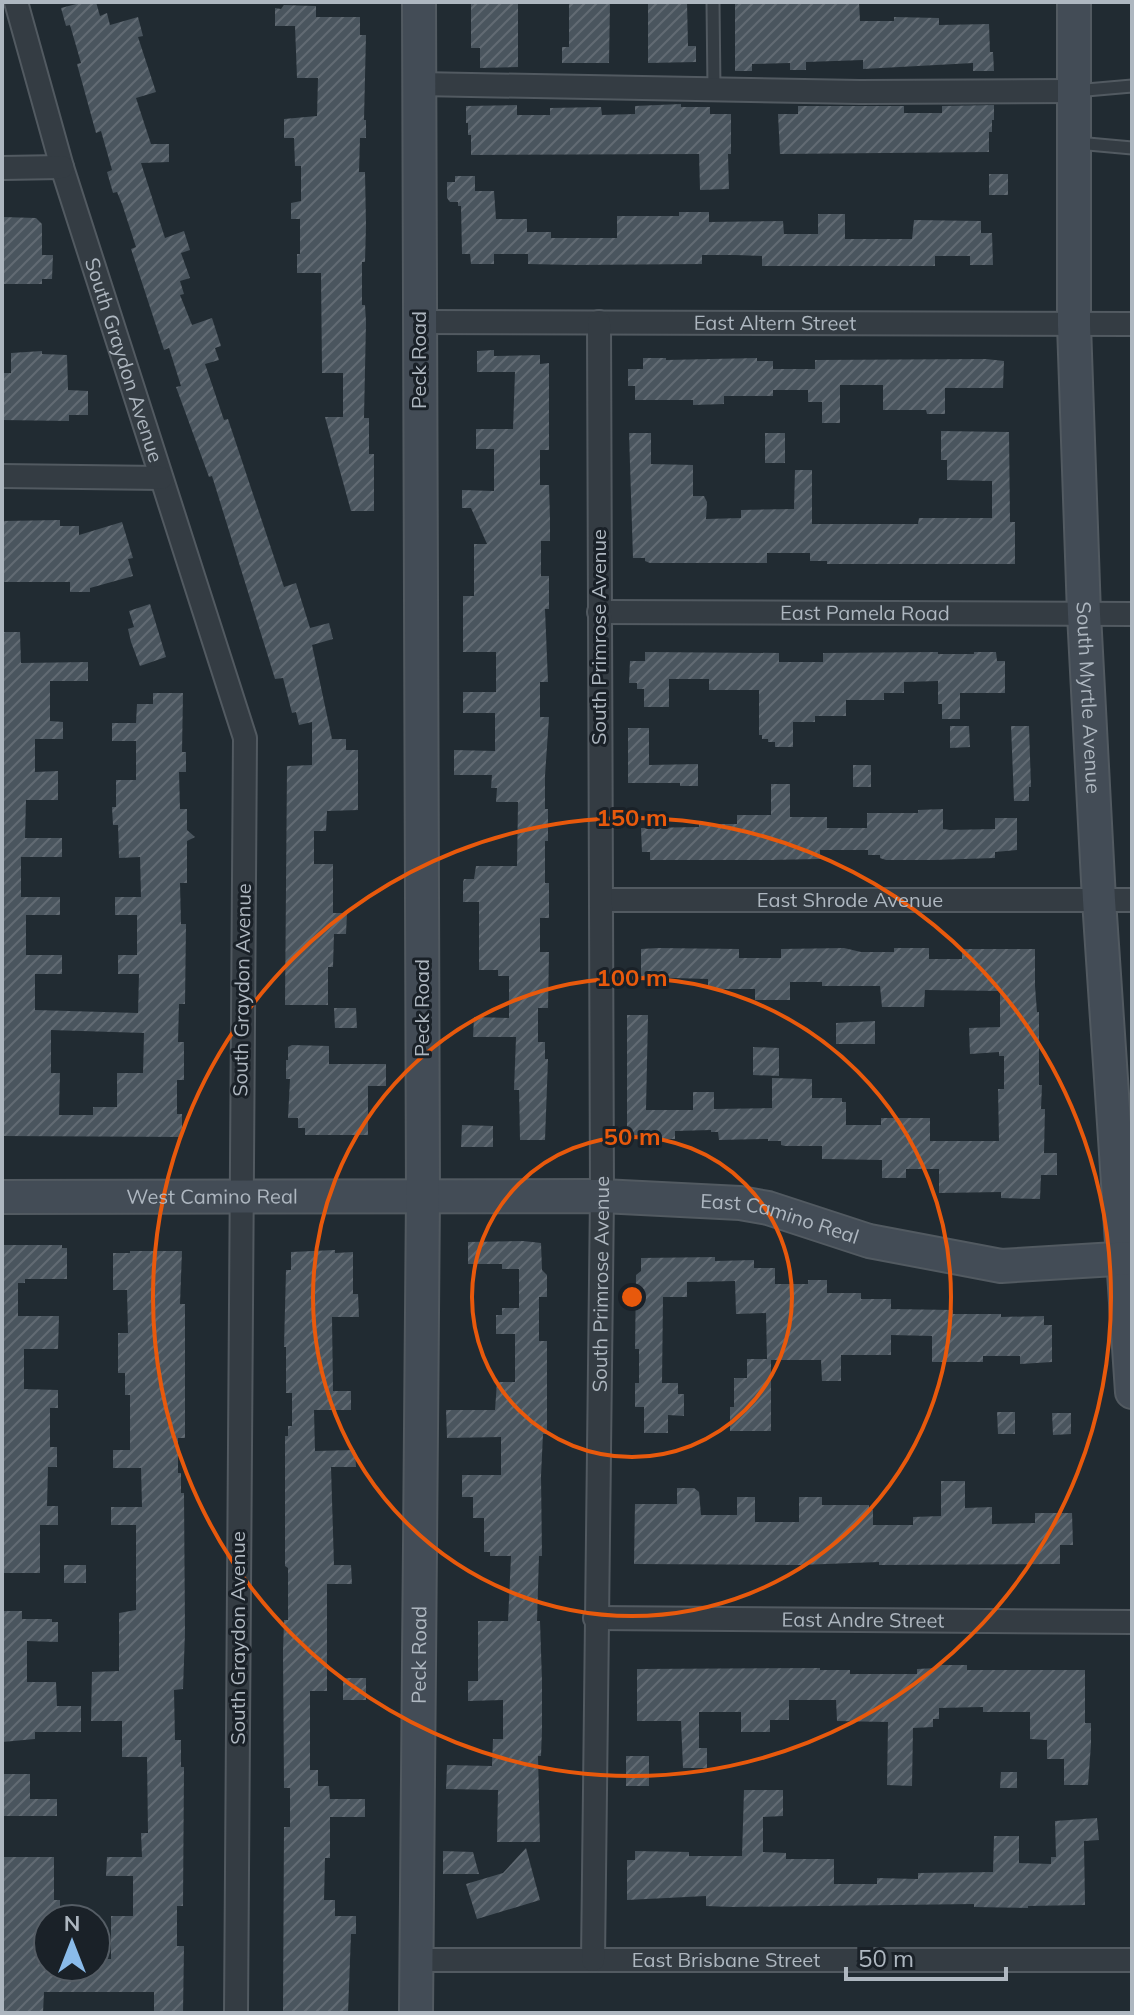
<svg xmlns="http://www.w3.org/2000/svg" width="1134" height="2015" viewBox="0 0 1134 2015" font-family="Mulish,sans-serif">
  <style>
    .building { fill: url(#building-hatch); fill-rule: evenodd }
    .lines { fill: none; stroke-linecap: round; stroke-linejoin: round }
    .lane-casing { stroke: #525a61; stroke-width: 15 }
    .street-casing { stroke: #525a61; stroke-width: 26 }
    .secondary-casing { stroke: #525a61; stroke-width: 36 }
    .lane { stroke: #343c43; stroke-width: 11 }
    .street { stroke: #343c43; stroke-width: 22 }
    .secondary { stroke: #434c56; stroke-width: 32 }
    .ring { fill: none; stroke: #e8590c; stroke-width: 4 }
    .labels { text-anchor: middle; stroke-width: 6; stroke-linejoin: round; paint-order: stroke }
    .street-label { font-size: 20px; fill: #aeb7c0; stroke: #1a2128 }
    .centre { fill: #e8590c; stroke: #1a2128; stroke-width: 4 }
    .ring-label { font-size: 24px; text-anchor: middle; font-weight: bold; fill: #e8590c; stroke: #1a2128; stroke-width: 6; stroke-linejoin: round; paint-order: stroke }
  </style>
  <defs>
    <pattern id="building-hatch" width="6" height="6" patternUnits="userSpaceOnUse" patternTransform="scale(2)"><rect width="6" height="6" fill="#4a555e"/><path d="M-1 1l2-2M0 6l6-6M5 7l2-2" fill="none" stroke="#626b73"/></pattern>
  </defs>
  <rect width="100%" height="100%" fill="#212b32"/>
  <path class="building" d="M84 2H96L100 16 107 13 110 25 138 17 143 36 138 37 156 92 136 98 151 144H169V162L141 163 165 238 184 231 190 250 181 253 190 278 180 281 184 294 180 295 192 325 212 318 221 346 215 348 219 360 205 364 224 420 228 419 284 587 296 583 310 628 329 623 333 639 312 645 332 739H346V750H358V810L327 811 326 831H314V864H333V913H347L346 934H334L333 967H328V1005H285L287 766 312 765V722L299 725 296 712 292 713 283 678 275 679 212 476 209 477 176 387 181 386 169 348 164 350 131 249 136 247 122 204 117 192 113 193 107 172 112 170 101 131 96 133 77 64 81 63 70 25 66 26 61 8Z
    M471 2H518V67L480 68V48H471Z
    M569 2H610L609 63H562V47H569Z
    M648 2H687L688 46H696V62L648 63Z
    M735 2H859L860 21H894V17L939 18V25L989 24 990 52H993L994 71H973V63L863 69V60L806 62V70H790V63L752 64V71H735Z
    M284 5 316 6V17H360V35H366L364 120H366V138H360L359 172H365L366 225 365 262H362V305H365L366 322 364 418H369V454H374V511H351L325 417H343V373H322L321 273H297V254H300V219H291V203L301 201V166H295L294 138H284V119L317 116 318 78H297L295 26H275V8L281 9Z
    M681 104V107H710V114H731V154H728L729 189 700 190 699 154 471 155V135H468V123H466V106L517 105V115H550V108L601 107 602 115 635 114V106Z
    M994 105V120H992V132H989V152L780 154 778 114H798V106H904V113H942V106Z
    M989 174H1008V195H989Z
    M455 176H475V191H494L496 219H527V232H551V238H617V216H679V212H709V222L783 221 784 234H818V214H845V239H912L914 220 981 221V233H992L993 265H970V256H935V266H762V256L736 255H702V264L576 265 528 264V254H494V264H471L470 254H462L461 206H458V202H450L447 198V182H455Z
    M2 217 36 218 42 224V255H53L52 279H42V284H2Z
    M494 350V356L540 355V364L549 363V450H540V485H549L550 519V541H541V576H549V609H545L548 682H540V717H549L545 776V809H548V841H545V883H549V918H540V952H549L548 1008H538V1042H545V1059H548L545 1140H520L519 1090H514L516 1037H473L474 1017 509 1018V976H498V970H479V902H463V882L464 879H474L476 866H517L518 802H496L497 788H491L492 775H454V750L495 751V713H463V692H496V652H463V596H474V544H487L471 508H462V490L494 491V449H476V429H513L515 372H477V351Z
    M42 351V354L67 355 68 390 88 391V415H69V421L2 420V373H11V353Z
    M643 358H666V360L757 358V361H773V369H815V360L986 359 1004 361 1003 388H945V414H927L926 410H883V385H840V423H822V402H808V390H773V396H724V404L693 405V400H635V386H628V369H643Z
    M941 431 1009 432 1010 522H1015V564H827V561H810V553H767V563H650L645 561V558H633L629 433H651V464L693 465V496H704L707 502 706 519 741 518V510L794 509 795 470H812V524H918L919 518H992V481L947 480V460H941Z
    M765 433H785V463H765Z
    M60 520V526H79V535L122 522 133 558 128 559 133 576 90 588V592H70V582H2V521Z
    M150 604 166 657 140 666 131 642 128 629 134 627 129 611Z
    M2 632H20L21 663 88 662V681H50V721L63 722V739H35V772L58 771V800H26L25 838H62V857H21V897H60V915H26V955H62V974H35V1010L138 1013 139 974H118V955H137V915H115V897H141L140 857 119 858 118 825H113L112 807H116V780H136V741H112V723H136L137 704H153V693H183L182 752H186V772H179L180 809H187V830L195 837 187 841V883H180L181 924H186L185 1004H179L178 1042H184V1080H177V1114H182V1137L2 1136ZM51 1030 144 1033 143 1073H117V1107H93V1115H59L60 1073H51Z
    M645 652 779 653V662H823V653L938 652V654H974V652H996L997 661H1005V693H960V719H942V704H938V681L904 682V693H884V700H846V716H815V722H793V747H775V742H768V739H762V735H759V690H709V679H669V707H644V689H637V683H629L630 661H645Z
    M950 726H969L970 747 950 748Z
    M1011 726H1029L1031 787H1029V801H1014Z
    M628 728H649V765L698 764V786H680V783H628Z
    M853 765H871V787H853Z
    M771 784H790V817H827V828H867V813H918V810L943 809V829L950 830 995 829V818H1017V850L995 852V858L934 860H886L880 858V855H868V850H820V859L772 860H650V852H642L641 828 699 827V824H737V815H771Z
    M658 948 739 949V958H781V949L844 948 861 952H894V948H929V959H962V949H1035V986L1037 1012H1039V1085H1042L1041 1109H1045L1044 1153H1057V1175H1041L1040 1199 1001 1198V1192L939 1193V1169H906V1178H882V1160L822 1159V1146H785L781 1145V1141H768V1139L719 1140 718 1132H711V1130L675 1131V1139H627V1015H648L646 1110H693V1092H714V1109L772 1108V1078L812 1079V1098H842V1102H846V1125H881V1118H930V1141H999L998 1089H1004V1056H999V1052L970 1054 969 1028 1000 1027V991L925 990 924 1007H882L880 986H822V982H790V1000H755V989H708V979L641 977V949Z
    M334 1008H356L357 1028H335Z
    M875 1021V1044H836V1023Z
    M292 1045 329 1046V1064H386V1086H368V1135H305V1128H298V1118H288L290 1079H286V1060H288V1047Z
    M753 1047 779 1048V1076L753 1075Z
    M462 1125 493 1126V1147H461Z
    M523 1241 541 1243 542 1270 547 1275V1297H539V1341H547V1434H543L541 1476 542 1556H539L537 1621H540L542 1681V1730L541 1756H538L540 1842H497L498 1790 446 1789 447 1765 492 1766 493 1739H503V1700L468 1701V1681H478V1621H508L511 1556H490V1552H484V1518H473V1497H462V1475H501V1437L447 1438 446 1410H495L497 1382H515V1334H496V1315H502V1308H519V1269H502V1264H468V1242Z
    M2 1245H62V1248H67V1279H25V1283H18V1316H59L58 1349H24V1389L58 1390V1408H50V1447H57V1467H48L47 1506H58V1525H40V1573H2Z
    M335 1250V1253L353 1252V1294H358L359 1317H332L333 1391H351V1410H314L315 1451 355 1450 356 1467H331L334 1565H351L352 1584H327V1691H310V1770H318V1786H329L330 1799H365V1817H330V1858H325L324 1900H335V1916H356V1934H351L348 2013H283L284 1827H290V1788H284L283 1651 284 1620H288V1568L285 1566V1436H288V1426H292V1393H286V1347H284L286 1270H291V1252Z
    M130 1251H182L180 1304H185V1438H178V1473H181V1493H184L185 1632 183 1689 174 1690 175 1740H181V1767H184L183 1906H177V1946H184L183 2013H154V1992H44L43 2013H2V1857H54V1900H60V1919H48V1967H96V1959H111V1916H133V1876H106L107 1857H142L141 1833H148L147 1757H122V1721H91L92 1672 119 1671V1613L136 1610V1525H111V1507H142L141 1468H113V1450H130V1395H125V1373H118V1333H128L127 1290H113V1253H130Z
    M715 1257V1261L754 1260V1268H775V1284H808V1280H827V1293H861V1299H891V1309L953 1310V1314H1001V1317L1044 1316V1325H1052V1362L1020 1364V1356H983V1362H932V1336L891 1335V1355H841V1381H822L821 1360H771V1431H730V1407H734V1378H747V1359H767L766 1313 736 1314 735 1281 687 1282V1297H663L662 1383H678V1394H684V1416L668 1415V1433H644V1407H635V1383H639V1349H635L636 1275 641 1271V1258Z
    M997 1412H1015V1434H998Z
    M1052 1413H1071V1434L1053 1435Z
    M941 1481H965V1508L992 1507V1524L1035 1523V1513H1072L1073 1545H1060V1564L879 1565V1562L800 1565 634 1564 635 1504H677V1488H694L699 1492 701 1515H737V1497H755V1522H799V1497H822V1505H869V1510H873V1525H913V1517L941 1516Z
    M64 1565H86V1583H64Z
    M2 1611H22V1619H52V1622H58V1642L27 1641V1682H56L57 1706H81V1732H35V1739L2 1742Z
    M937 1665H967V1670H1085V1723H1091V1744L1088 1785H1064V1759H1047V1740L1030 1739V1712H983V1707L939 1708V1719H933V1727L913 1728 912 1786 887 1785 888 1722 837 1721 836 1700H789V1720H770V1732H741V1712H699V1748H707V1768H683L681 1721H637V1669L820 1668V1670H850V1674H917V1669L937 1668Z
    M343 1678H366V1700H343Z
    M626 1756H649V1786H626Z
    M1001 1772H1017V1788H1000Z
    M2 1774H30V1799H57V1816H2Z
    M744 1790H783V1816L763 1817V1852L786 1853V1859H834V1884H877V1878L918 1879V1873L993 1872 994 1836H1019V1863L1051 1864V1857H1056L1055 1821 1097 1818 1099 1840 1084 1841 1085 1905 1028 1906V1908L974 1907V1904L732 1907 706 1906V1896L627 1900V1860H635V1851L689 1852V1856H742Z
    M526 1848 540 1900 477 1919 466 1884 503 1873Z
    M443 1851 473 1852 479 1874H443Z"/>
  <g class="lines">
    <defs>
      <path id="lane" d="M713 2 714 89
        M1075 91 1132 86
        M1077 143 1132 148"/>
      <g id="street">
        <path id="s1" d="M16 2 62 167 245 738 236 2013"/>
        <path d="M419 84 860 92 1074 91"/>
        <path d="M2 168 62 167"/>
        <path id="s2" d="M419 322 1132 324"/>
        <path d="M2 476 161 478"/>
        <path id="s3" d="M599 612 1132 614"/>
        <path id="s4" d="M602 900H1132"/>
        <path id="s5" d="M595 1618 1132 1622"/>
        <path id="s6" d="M416 1960H1132"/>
        <path id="s7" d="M593 1960 602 1196 599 322"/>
      </g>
      <g id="secondary">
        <path id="s8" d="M1074 2V325L1084 614 1099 900 1132 1392"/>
        <path id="s9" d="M2 1197 602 1196 740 1203 768 1208 869 1241 1001 1266 1132 1258"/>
        <path id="s10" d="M416 2013 423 1196 419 2"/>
      </g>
    </defs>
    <use href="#lane" class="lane-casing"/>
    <use href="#street" class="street-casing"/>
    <use href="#secondary" class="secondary-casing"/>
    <use href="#lane" class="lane"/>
    <use href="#street" class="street"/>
    <use href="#secondary" class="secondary"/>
  </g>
  <g class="ring">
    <circle cx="632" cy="1297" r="160"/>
    <circle cx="632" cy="1297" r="319"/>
    <circle cx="632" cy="1297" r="479"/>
  </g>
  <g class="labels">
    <g class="street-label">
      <text dy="7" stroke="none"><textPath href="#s2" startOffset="356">East Altern Street</textPath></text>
      <text transform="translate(419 360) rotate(-90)" y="7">Peck Road</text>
      <text dy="7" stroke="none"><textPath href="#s1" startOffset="374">South Graydon Avenue</textPath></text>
      <text dy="7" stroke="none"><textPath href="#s3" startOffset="266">East Pamela Road</textPath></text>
      <text transform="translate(599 637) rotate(-90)" y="7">South Primrose Avenue</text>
      <text dy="7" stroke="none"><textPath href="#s8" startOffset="696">South Myrtle Avenue</textPath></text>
      <text dy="7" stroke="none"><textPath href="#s4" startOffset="248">East Shrode Avenue</textPath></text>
      <text transform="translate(242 990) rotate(-89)" y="7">South Graydon Avenue</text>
      <text transform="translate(422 1008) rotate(-90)" y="7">Peck Road</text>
      <text dy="7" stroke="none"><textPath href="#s9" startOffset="210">West Camino Real</textPath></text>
      <text dy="7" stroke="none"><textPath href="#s9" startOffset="780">East Camino Real</textPath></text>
      <text dy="7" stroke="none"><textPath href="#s7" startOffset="676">South Primrose Avenue</textPath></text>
      <text dy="7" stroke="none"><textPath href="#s5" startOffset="268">East Andre Street</textPath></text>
      <text transform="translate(238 1638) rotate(-90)" y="7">South Graydon Avenue</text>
      <text dy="7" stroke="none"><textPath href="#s10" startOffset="358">Peck Road</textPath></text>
      <text dy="7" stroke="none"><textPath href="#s6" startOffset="310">East Brisbane Street</textPath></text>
    </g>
  </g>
  <circle cx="632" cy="1297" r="12" class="centre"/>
  <g class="ring-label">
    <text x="632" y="826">150 m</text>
    <text x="632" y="986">100 m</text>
    <text x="632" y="1145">50 m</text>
  </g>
  <rect width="1134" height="2015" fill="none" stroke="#aeb7c0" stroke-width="8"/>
  <g transform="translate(72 1943)"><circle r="38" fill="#1a2128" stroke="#555d65" stroke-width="2"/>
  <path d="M0-6L14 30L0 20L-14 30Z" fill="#8abbea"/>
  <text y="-12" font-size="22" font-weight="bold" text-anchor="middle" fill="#aeb7c0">N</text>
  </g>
  <path d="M846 1967v12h160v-12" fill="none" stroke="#aeb7c0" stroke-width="4"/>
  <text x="858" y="1967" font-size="24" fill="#aeb7c0" stroke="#1a2128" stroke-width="6" paint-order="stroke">50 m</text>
</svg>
